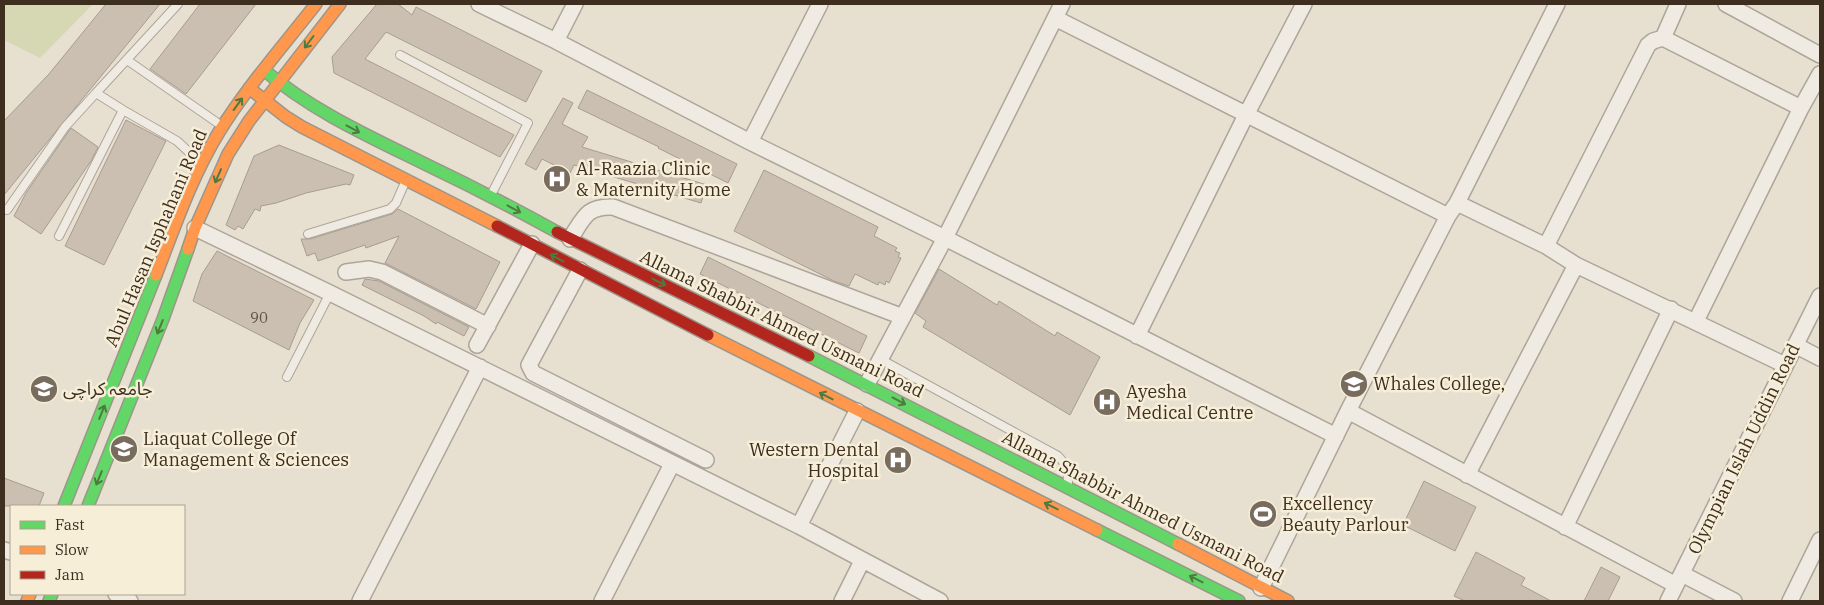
<svg xmlns="http://www.w3.org/2000/svg" width="1824" height="605" viewBox="0 0 1824 605" font-family="'IBM Plex Serif','Noto Sans Arabic',serif">
  <style>
    .green { fill: #d6d7b3 }
    .building { fill: #cbbfb2; stroke: #a89c90 }
    .lines { fill: none; stroke-linecap: round; stroke-linejoin: round }
    .lane-casing { stroke: #ada599; stroke-width: 10 }
    .street-casing { stroke: #ada599; stroke-width: 18 }
    .fast-casing { stroke: #9c958a; stroke-width: 14 }
    .slow-casing { stroke: #9c958a; stroke-width: 14 }
    .jam-casing { stroke: #9c958a; stroke-width: 14 }
    .lane { stroke: #efebe3; stroke-width: 8 }
    .street { stroke: #efebe3; stroke-width: 15 }
    .fast { stroke: #63d668; stroke-width: 11 }
    .slow { stroke: #ff974d; stroke-width: 11 }
    .jam { stroke: #b3261e; stroke-width: 11 }
    .oneway { stroke: #4e7a40 }
    .labels { text-anchor: middle; stroke-width: 5; stroke-linejoin: round; paint-order: stroke }
    .number-label { font-size: 15px; fill: #605244 }
    .poi-label { font-size: 18px; fill: #3d2e20; stroke: #f7eed8; text-anchor: start }
    .street-label { font-size: 18px; fill: #3d2e20; stroke: #f7eed8 }
  </style>
  <rect width="100%" height="100%" fill="#e7e0d1"/>
  <path class="green" d="M4 4H93L40 58 4 40Z"/>
  <path class="building" d="M106 4H160L4 195V121L49 74Z
    M200 4H256L186 94 150 69Z
    M377 4H398L412 15 416 7 542 71 526 102 386 32 365 59 514 135 500 157 334 73 332 57Z
    M587 90 737 164 728 183 658 148 659 147 578 108Z
    M563 98 573 103 562 124 588 137 582 147 707 185 701 203 574 165 570 173 542 159 536 170 525 164Z
    M126 120 166 141 104 265 65 246Z
    M71 128 98 147 91 161 41 234 14 216 26 193Z
    M279 145 354 175 350 185 346 184 306 193 276 203 261 206 260 211 255 209 243 229 238 226 235 230 226 225 254 156Z
    M764 170 878 227 874 236 897 248 895 251 900 253 898 257 901 258 889 283 886 281 885 285 879 282 878 285 855 274 849 286 834 281 734 231Z
    M398 209 500 262 476 309 385 263 399 236 366 248 365 245 318 261 315 253 307 256 301 239H310L392 214Z
    M217 251 314 300 300 323 289 350 193 301 202 274Z
    M708 257 867 336 859 353 700 274Z
    M939 269 997 305 999 301 1055 336 1057 332 1100 357 1070 415 923 327 926 321 915 313Z
    M365 279 379 281 469 327 464 336 437 322 436 324 424 316 362 285Z
    M4 478 44 493 39 506H4Z
    M1424 481 1476 507 1455 551 1403 525Z
    M1476 552 1525 578 1521 585 1551 601H1465L1454 596Z
    M1601 567 1620 577 1608 601H1584Z"/>
  <g class="lines">
    <defs>
      <path id="lane" d="M400 55 528 123 491 195
        M127 60 222 126
        M123 110 96 93 178 4
        M7 210 65 127 96 93
        M308 234 390 209 396 203 406 180
        M59 236 123 110 177 141 201 163
        M880 359 1058 456C1068 466 1068 473 1068 486
        M287 377 330 293"/>
      <path id="street" d="M479 4 556 41 750 142 945 238 1336 436
        M1726 4 1820 55
        M1055 18 1448 216
        M1663 38 1801 108
        M556 41 575 4
        M750 142 820 4
        M1457 203 1546 246 1576 265 1785 365
        M195 228 330 293 799 526 940 601
        M570 239C584 218 586 206 613 207L903 317
        M1546 246 1648 45 1653 41 1663 38 1678 4
        M580 270 529 365 533 373 706 460
        M346 272 369 269 382 272 488 326
        M1696 321 1801 108 1820 74
        M1137 336 1246 115 1304 4
        M477 345 532 244
        M1795 345 1820 358
        M867 384 945 238 1062 4
        M1348 411 1676 585
        M1467 475 1576 265
        M799 526 857 411
        M1565 527 1671 309
        M4 550 11 552
        M1682 574 1734 601
        M1261 588 1348 411 1448 216 1457 203 1557 4
        M116 594 130 601
        M360 601 480 367
        M602 601 672 464
        M842 601 862 561
        M1668 601 1820 296
        M1790 601 1820 540"/>
      <path id="fast" d="M264 70C311 110 366 135 421 162 467 184 512 207 557 232
        M809 356 1178 544
        M64 506 156 275
        M88 506 163 319 188 249
        M1097 530 1239 601
        M49 601 52 594"/>
      <path id="slow" d="M249 88 286 117 302 127 497 226
        M188 249 195 228 228 154 249 121 340 4
        M156 275C175 226 192 176 219 132 247 87 283 46 316 4
        M708 335 1097 530
        M1178 544 1288 601
        M27 601 30 594"/>
      <path id="jam" d="M497 226 708 335
        M557 232 809 356"/>
    </defs>
    <use href="#lane" class="lane-casing"/>
    <use href="#street" class="street-casing"/>
    <use href="#fast" class="fast-casing"/>
    <use href="#slow" class="slow-casing"/>
    <use href="#jam" class="jam-casing"/>
    <use href="#lane" class="lane"/>
    <use href="#street" class="street"/>
    <use href="#fast" class="fast"/>
    <use href="#slow" class="slow"/>
    <use href="#jam" class="jam"/>
  </g>
  <defs><path id="oneway-shaft" d="M-6 0H5M1.5-3L5.5 0L1.5 3" fill="none" stroke-width="1.6" stroke-linecap="round" stroke-linejoin="round" transform="scale(1.25)"/></defs>
  <g class="oneway">
    <use href="#oneway-shaft" transform="translate(309 42) rotate(127)"/>
    <use href="#oneway-shaft" transform="translate(238 104) rotate(-54)"/>
    <use href="#oneway-shaft" transform="translate(353 129) rotate(28)"/>
    <use href="#oneway-shaft" transform="translate(218 176) rotate(114)"/>
    <use href="#oneway-shaft" transform="translate(514 209) rotate(28)"/>
    <use href="#oneway-shaft" transform="translate(557 258) rotate(-152)"/>
    <use href="#oneway-shaft" transform="translate(659 282) rotate(26)"/>
    <use href="#oneway-shaft" transform="translate(160 327) rotate(112)"/>
    <use href="#oneway-shaft" transform="translate(826 396) rotate(-153)"/>
    <use href="#oneway-shaft" transform="translate(899 401) rotate(28)"/>
    <use href="#oneway-shaft" transform="translate(102 412) rotate(-68)"/>
    <use href="#oneway-shaft" transform="translate(99 478) rotate(112)"/>
    <use href="#oneway-shaft" transform="translate(1051 506) rotate(-154)"/>
    <use href="#oneway-shaft" transform="translate(1196 579) rotate(-153)"/>
  </g>
  <defs>
    <symbol id="hospital-disc" viewBox="-11 -11 22 22"><circle r="9.5" fill="#786c5e" stroke="#f7eed8"/><path d="M-5-5h3v3.5h4V-5h3V5h-3V1.5h-4V5h-3Z" fill="#fff"/></symbol>
    <symbol id="university-disc" viewBox="-11 -11 22 22"><circle r="9.5" fill="#786c5e" stroke="#f7eed8"/><path d="M0-5L7-2L0 1L-7-2ZM-4 1L0 2.5L4 1V4Q0 6-4 4Z" fill="#fff"/></symbol>
    <symbol id="stadium-disc" viewBox="-11 -11 22 22"><circle r="9.5" fill="#786c5e" stroke="#f7eed8"/><path d="M0-5a6.5 5 0 1 0 0 10a6.5 5 0 1 0 0-10ZM-3.5-1.8h7v3.6h-7Z" fill="#fff"/></symbol>
  </defs>
  <g fill-rule="evenodd">
    <use href="#hospital-disc" x="541" y="163" width="32" height="32"/>
    <use href="#university-disc" x="1338" y="368" width="32" height="32"/>
    <use href="#university-disc" x="28" y="373" width="32" height="32"/>
    <use href="#hospital-disc" x="1091" y="386" width="32" height="32"/>
    <use href="#university-disc" x="108" y="433" width="32" height="32"/>
    <use href="#hospital-disc" x="882" y="444" width="32" height="32"/>
    <use href="#stadium-disc" x="1247" y="498" width="32" height="32"/>
  </g>
  <g class="labels">
    <g class="number-label">
      <text x="259" y="323">90</text>
    </g>
    <g class="poi-label">
      <text x="576" y="175">Al-Raazia Clinic<tspan x="576" dy="21">&amp; Maternity Home</tspan></text>
      <text x="1373" y="390">Whales College,</text>
      <text x="63" y="395">جامعہ کراچی</text>
      <text x="1126" y="398">Ayesha<tspan x="1126" dy="21">Medical Centre</tspan></text>
      <text x="143" y="445">Liaquat College Of<tspan x="143" dy="21">Management &amp; Sciences</tspan></text>
      <text x="879" y="456" text-anchor="end">Western Dental<tspan x="879" dy="21">Hospital</tspan></text>
      <text x="1282" y="510">Excellency<tspan x="1282" dy="21">Beauty Parlour</tspan></text>
    </g>
    <g class="street-label">
      <text transform="translate(156 238) rotate(-67)" y="6">Abul Hasan Isphahani Road</text>
      <text transform="translate(782 324) rotate(26)" y="6">Allama Shabbir Ahmed Usmani Road</text>
      <text transform="translate(1744 449) rotate(-64)" y="6">Olympian Islah Uddin Road</text>
      <text transform="translate(1143 507) rotate(27)" y="6">Allama Shabbir Ahmed Usmani Road</text>
    </g>
  </g>
  <rect width="1824" height="605" fill="none" stroke="#3d2e20" stroke-width="10"/>
  <rect x="10" y="505" width="175" height="90" fill="#f7eed8" stroke="#ada18e"/>
  <rect x="20" y="521" width="25" height="8" fill="#63d668" stroke="#ada18e"/>
  <text x="55" y="530" font-size="15" fill="#3d2e20">Fast</text>
  <rect x="20" y="546" width="25" height="8" fill="#ff974d" stroke="#ada18e"/>
  <text x="55" y="555" font-size="15" fill="#3d2e20">Slow</text>
  <rect x="20" y="571" width="25" height="8" fill="#b3261e" stroke="#ada18e"/>
  <text x="55" y="580" font-size="15" fill="#3d2e20">Jam</text>
</svg>
